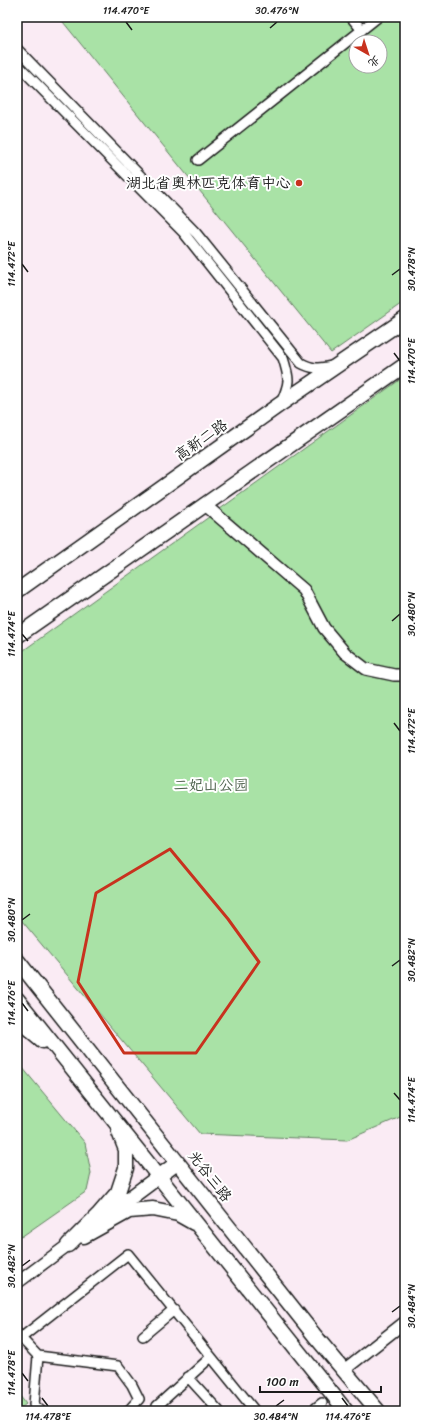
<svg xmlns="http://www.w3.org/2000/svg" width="422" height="1428" viewBox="0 0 422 1428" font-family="Sriracha,'LXGW WenKai TC',sans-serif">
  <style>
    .green { fill: #a9e2a6; stroke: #627f61; fill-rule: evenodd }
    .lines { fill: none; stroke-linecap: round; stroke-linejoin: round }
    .minor-casing { stroke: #1c1c1c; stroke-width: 12 }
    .tertiary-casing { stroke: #1c1c1c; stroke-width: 14 }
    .primary-casing { stroke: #1c1c1c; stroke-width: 17 }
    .minor { stroke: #fff; stroke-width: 9 }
    .tertiary { stroke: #fff; stroke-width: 11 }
    .primary { stroke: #fff; stroke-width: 14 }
    .marked { fill: none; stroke: #c8321e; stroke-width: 3; stroke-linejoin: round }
    .ticks { fill: none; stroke: #1c1c1c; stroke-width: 1.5 }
    .poi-dot { fill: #c8321e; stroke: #fff; stroke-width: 1.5 }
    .labels { text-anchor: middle; stroke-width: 4; stroke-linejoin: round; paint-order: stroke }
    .poi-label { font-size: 15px; fill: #1c1c1c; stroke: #fff; text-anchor: end }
    .street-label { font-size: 15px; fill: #1c1c1c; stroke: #fff }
    .park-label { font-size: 15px; fill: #4d614c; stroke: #fff }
    .neatline { fill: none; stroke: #1c1c1c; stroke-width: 1.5 }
    .ticks-label { font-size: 10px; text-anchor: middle; fill: #1c1c1c }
  </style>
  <rect width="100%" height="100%" fill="#faebf4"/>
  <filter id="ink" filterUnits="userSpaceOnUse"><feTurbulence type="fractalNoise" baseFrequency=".025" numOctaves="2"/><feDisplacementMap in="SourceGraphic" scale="8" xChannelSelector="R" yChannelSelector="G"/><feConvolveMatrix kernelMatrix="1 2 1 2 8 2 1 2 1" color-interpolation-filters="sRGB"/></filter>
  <g filter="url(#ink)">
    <path class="green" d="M59 17H405V301L331 353ZM356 42H380V66H356Z
      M405 376V1115L347 1140 200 1134 17 915V655Z
      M17 1061 85 1143 91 1173 87 1191 21 1237 17 1234Z
      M17 1392 26 1404 17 1411Z"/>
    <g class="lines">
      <defs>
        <path id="minor" d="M351 17 362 30
          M17 49 196 233 301 363C312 369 319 369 331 366
          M17 64 183 232 283 358C290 380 290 382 281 403
          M198 160 378 17
          M17 1333 21 1338 128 1254 255 1411
          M143 1336 174 1310
          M21 1338 38 1356 118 1366 132 1385 139 1399 128 1411
          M38 1356 34 1405 41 1411
          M188 1377 219 1411
          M156 1411 157 1406 211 1357
          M312 1411 322 1403"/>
        <path id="tertiary" d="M204 504 304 590 324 628 345 653 366 669 394 675H405
          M17 1283 68 1245
          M344 1370 405 1322"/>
        <path id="primary" d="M17 591 279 405 405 319
          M17 636 405 365
          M17 960 315 1336 378 1411
          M17 999 346 1411
          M17 1019 43 1041
          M110 1213 177 1163
          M84 1236 129 1211 153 1209 178 1214 194 1223
          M68 1245 98 1215 118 1192 126 1168V1150L119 1132"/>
      </defs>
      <use href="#minor" class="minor-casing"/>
      <use href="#tertiary" class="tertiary-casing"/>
      <use href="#primary" class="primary-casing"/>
      <use href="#minor" class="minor"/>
      <use href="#tertiary" class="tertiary"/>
      <use href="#primary" class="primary"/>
    </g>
  </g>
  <path class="marked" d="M170 849 228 919 259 962 196 1053H124L78 982 96 893Z"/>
  <path class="ticks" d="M126 22 132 30M270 28 277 22M22 264 28 272M392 275 400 269M394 353 400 361M392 621 400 614M22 634 28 641M394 723 400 731M22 920 30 914M392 966 400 960M22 1003 28 1011M394 1093 400 1100M22 1266 30 1260M392 1312 400 1306M22 1373 28 1381M42 1398 48 1406M342 1398 348 1406M276 1406 284 1400"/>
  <circle class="poi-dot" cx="299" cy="183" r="4"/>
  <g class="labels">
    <g class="poi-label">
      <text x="291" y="188">湖北省奥林匹克体育中心</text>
    </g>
    <g class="street-label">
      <text transform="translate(201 440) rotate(-35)" y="5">高新二路</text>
      <text transform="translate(210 1176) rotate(52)" y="5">光谷三路</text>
    </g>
    <g class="park-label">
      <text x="211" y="790">二妃山公园</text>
    </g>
  </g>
  <rect width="422" height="1428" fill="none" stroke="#fff" stroke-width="44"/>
  <g transform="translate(368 54) rotate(141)"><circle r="19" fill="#ffffff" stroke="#a4a4a4"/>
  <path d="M0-3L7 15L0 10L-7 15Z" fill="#c8321e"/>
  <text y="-6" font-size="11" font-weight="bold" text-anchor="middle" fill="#1c1c1c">北</text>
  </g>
  <path d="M260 1386v6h121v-6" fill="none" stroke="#1c1c1c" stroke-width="2"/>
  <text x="266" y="1386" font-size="12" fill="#1c1c1c" stroke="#ffffff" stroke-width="3" paint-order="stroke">100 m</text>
  <rect x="22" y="22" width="378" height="1384" class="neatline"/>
  <g class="ticks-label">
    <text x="126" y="14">114.470°E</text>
    <text x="277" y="14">30.476°N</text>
    <text transform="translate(11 264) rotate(-90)" y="4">114.472°E</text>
    <text transform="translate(411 269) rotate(-90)" y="4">30.478°N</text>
    <text transform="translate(411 361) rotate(-90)" y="4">114.470°E</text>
    <text transform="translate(411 614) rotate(-90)" y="4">30.480°N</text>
    <text transform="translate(11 634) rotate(-90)" y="4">114.474°E</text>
    <text transform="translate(411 731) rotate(-90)" y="4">114.472°E</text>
    <text transform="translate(11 920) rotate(-90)" y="4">30.480°N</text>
    <text transform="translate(411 960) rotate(-90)" y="4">30.482°N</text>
    <text transform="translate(11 1003) rotate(-90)" y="4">114.476°E</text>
    <text transform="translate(411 1100) rotate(-90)" y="4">114.474°E</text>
    <text transform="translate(11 1266) rotate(-90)" y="4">30.482°N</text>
    <text transform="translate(411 1306) rotate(-90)" y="4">30.484°N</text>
    <text transform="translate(11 1373) rotate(-90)" y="4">114.478°E</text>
    <text x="48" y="1420">114.478°E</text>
    <text x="276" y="1420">30.484°N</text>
    <text x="348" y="1420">114.476°E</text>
  </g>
</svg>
